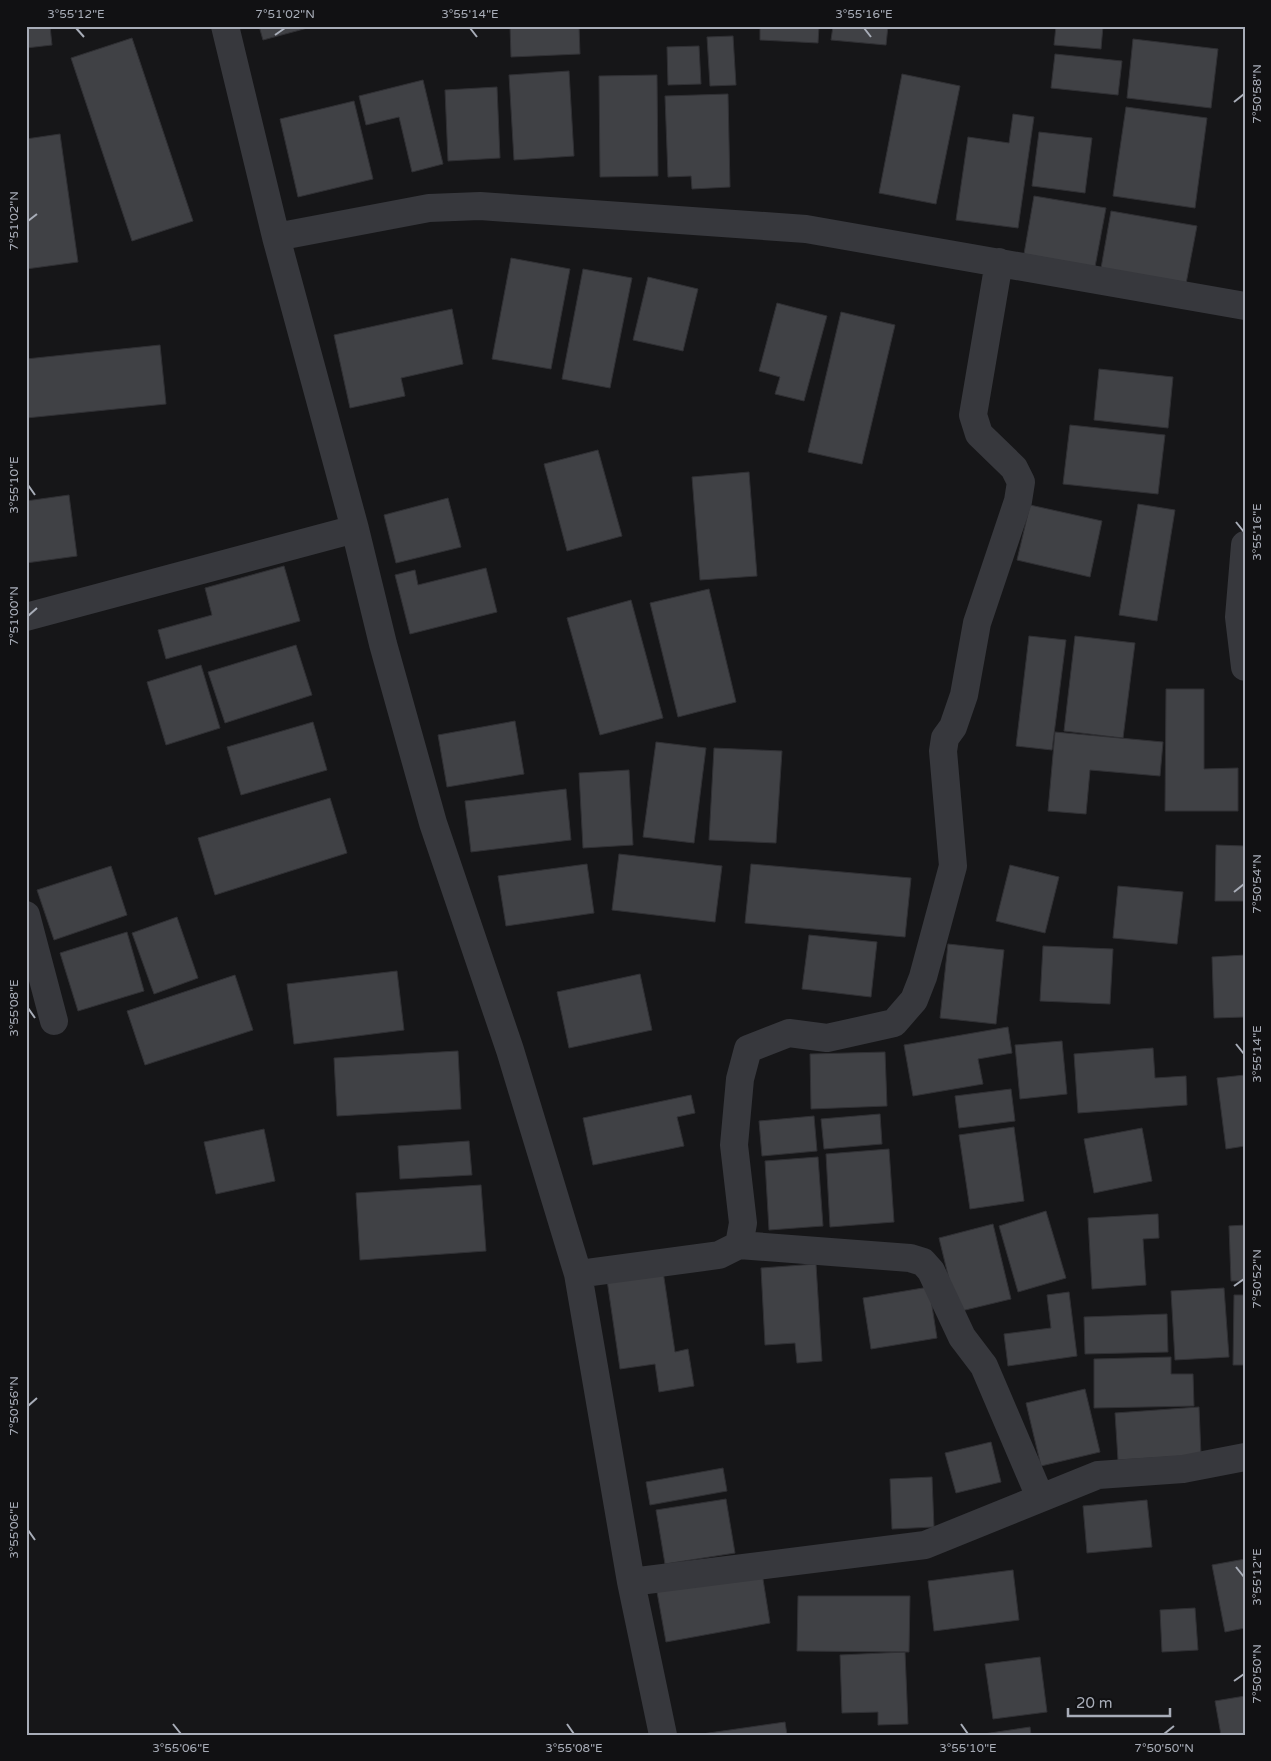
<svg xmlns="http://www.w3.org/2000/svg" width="1271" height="1761" viewBox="0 0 1271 1761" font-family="'Varela Round',sans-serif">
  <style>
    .building { fill: #404145; stroke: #303034 }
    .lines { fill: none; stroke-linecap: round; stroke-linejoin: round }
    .minor { stroke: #37383d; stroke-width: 28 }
    .ticks { fill: none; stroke: #a8adb8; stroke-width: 2 }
    .neatline { fill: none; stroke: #a8adb8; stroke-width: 2 }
    .ticks-label { font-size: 12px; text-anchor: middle; fill: #a8adb8 }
  </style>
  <rect width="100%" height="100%" fill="#161618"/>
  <path class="building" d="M26 26H50L52 45 26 48Z
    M259 26H315L263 40Z
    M510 26H579L580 54 511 57Z
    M760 26H819L818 43 760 40Z
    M833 26H888L886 45 831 40Z
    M1056 26H1103L1101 49 1054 45Z
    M733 36 736 85 710 86 707 37Z
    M132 38 193 221 132 241 71 58Z
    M1133 39 1218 49 1211 108 1127 98Z
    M699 46 701 84 668 85 667 47Z
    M1055 54 1122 61 1118 95 1051 88Z
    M569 71 574 156 514 160 509 75Z
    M902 74 960 86 936 204 879 193Z
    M657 75 658 176 600 177 599 76Z
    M423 80 443 164 412 172 399 117 366 125 359 96Z
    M497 87 500 158 448 161 445 90Z
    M728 94 730 187 692 189 691 176 668 177 665 96Z
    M354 101 373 179 298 197 280 119Z
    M1126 107 1207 118 1195 208 1113 196Z
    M1013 114 1034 117 1018 228 956 220 968 137 1009 143Z
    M1039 132 1092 138 1085 193 1032 186Z
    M60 134 78 262 26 269V139Z
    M1034 196 1106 208 1095 267 1024 254Z
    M1111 211 1197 226 1185 289 1100 274Z
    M511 258 570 269 551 369 492 359Z
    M583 269 632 278 610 388 562 379Z
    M648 277 698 289 683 351 633 340Z
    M777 303 827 316 804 401 775 394 780 377 759 371Z
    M452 309 463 364 401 378 405 396 350 408 334 335Z
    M841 312 895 325 862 464 808 452Z
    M160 345 166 404 26 418V359Z
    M1099 369 1173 377 1168 428 1094 420Z
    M1070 425 1165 435 1158 494 1063 484Z
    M598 450 622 536 567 551 544 464Z
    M749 472 757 576 700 580 692 477Z
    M69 495 77 556 26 563V501Z
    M448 498 461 547 396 563 384 515Z
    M1138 504 1175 510 1157 621 1119 615Z
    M1030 505 1102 521 1090 577 1017 560Z
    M284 566 300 621 166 659 158 630 212 615 205 588Z
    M486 568 497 612 410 634 395 575 415 570 418 585Z
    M709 589 736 702 678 717 650 603Z
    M631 600 663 718 600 735 567 618Z
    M1029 636 1066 640 1052 750 1016 746Z
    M1075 636 1135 643 1123 738 1064 731Z
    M296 645 312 695 225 723 208 672Z
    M201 665 220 728 166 745 147 682Z
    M1166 689H1204V769L1238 768V811H1165Z
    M515 721 524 774 447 787 438 735Z
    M313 722 327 770 241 795 227 747Z
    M1055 732 1163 742 1160 776 1090 770 1086 814 1048 811Z
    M656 742 706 748 694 843 643 837Z
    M714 748 782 751 776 843 709 840Z
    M629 770 633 845 583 848 579 773Z
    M566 789 571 840 471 852 465 801Z
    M330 798 347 853 215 895 198 838Z
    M1216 845 1245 846V901H1215Z
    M619 854 722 866 715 922 612 910Z
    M587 864 594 913 506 926 498 876Z
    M751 864 911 878 905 937 745 923Z
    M1010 865 1059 877 1045 933 996 921Z
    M111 866 127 915 54 940 37 890Z
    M1118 886 1183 892 1177 944 1113 938Z
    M177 917 198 978 154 994 132 933Z
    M127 932 144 991 78 1011 60 953Z
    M809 935 877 942 871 997 802 989Z
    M948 944 1004 950 996 1024 940 1018Z
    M1043 946 1113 949 1110 1004 1040 1001Z
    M1245 955V1017L1214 1018 1212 957Z
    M397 971 404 1030 294 1044 287 984Z
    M640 974 652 1030 569 1048 557 992Z
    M235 975 253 1030 145 1065 127 1011Z
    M1008 1027 1012 1053 978 1059 983 1084 913 1096 904 1045Z
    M1062 1041 1067 1094 1020 1099 1015 1045Z
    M1153 1048 1155 1078 1186 1076 1187 1105 1078 1113 1074 1054Z
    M458 1051 461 1109 337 1116 334 1058Z
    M885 1052 887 1106 811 1109 810 1054Z
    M1245 1075V1146L1226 1149 1217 1078Z
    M1011 1089 1015 1121 959 1128 955 1096Z
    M691 1095 695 1113 677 1117 684 1146 593 1165 583 1118Z
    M880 1114 882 1144 824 1149 821 1119Z
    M814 1116 817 1151 762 1156 759 1121Z
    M1014 1127 1024 1201 970 1209 959 1135Z
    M1142 1128 1152 1181 1094 1193 1084 1139Z
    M264 1129 275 1181 216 1194 204 1142Z
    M469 1141 472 1175 400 1179 398 1146Z
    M889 1149 894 1222 830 1227 826 1154Z
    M818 1157 823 1226 769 1230 765 1161Z
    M481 1185 486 1251 360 1260 356 1193Z
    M1046 1211 1066 1278 1018 1292 999 1226Z
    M1158 1214 1159 1238 1143 1239 1146 1285 1092 1289 1088 1218Z
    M993 1224 1011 1299 957 1312 939 1238Z
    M1245 1225V1281H1231L1229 1226Z
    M816 1264 822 1361 797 1363 795 1343 765 1345 761 1268Z
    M663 1271 675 1352 688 1349 694 1386 659 1392 655 1364 620 1369 607 1280Z
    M929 1287 937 1338 871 1349 863 1298Z
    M1224 1288 1229 1357 1175 1360 1171 1291Z
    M1069 1292 1077 1356 1008 1366 1004 1334 1051 1328 1047 1295Z
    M1234 1295H1245V1365H1233Z
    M1167 1314 1168 1352 1085 1354 1084 1317Z
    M1171 1357V1374H1193L1194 1406 1094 1408V1359Z
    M1085 1389 1100 1452 1041 1466 1026 1403Z
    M1199 1407 1201 1455 1118 1460 1115 1413Z
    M991 1442 1001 1482 956 1493 945 1453Z
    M723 1468 727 1491 650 1505 646 1482Z
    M932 1477 934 1527 892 1529 890 1479Z
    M726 1499 735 1553 665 1564 656 1510Z
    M1147 1500 1152 1547 1087 1553 1083 1506Z
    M1245 1559V1628L1225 1632 1212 1565Z
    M1013 1570 1019 1620 934 1631 928 1581Z
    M762 1573 770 1623 666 1642 657 1592Z
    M798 1596H910L909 1652 797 1651Z
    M1195 1608 1198 1650 1162 1652 1160 1610Z
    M905 1652 908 1724 878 1725V1712L842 1713 840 1655Z
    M1040 1657 1047 1712 993 1719 985 1664Z
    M1245 1696V1735H1221L1215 1701Z
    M785 1722 787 1735H695Z
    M1030 1727 1031 1735H977Z"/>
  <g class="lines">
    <path class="minor" d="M225 26 276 237 355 529 383 644 433 823 510 1050 578 1274 631 1582 663 1735
      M276 237 429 208 480 206 806 229 1245 306
      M1245 545 1239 617 1245 667
      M26 617 355 529
      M26 915 54 1021
      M739 1245 910 1258 923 1262 931 1271 962 1337 984 1366 1040 1497
      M578 1274 719 1255 739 1245 743 1223 734 1145 740 1079 748 1049 789 1033 827 1038 894 1023 914 1000 923 977 953 866 943 751 945 738 953 727 964 695 977 623 1018 501 1021 482 1014 468 979 434 973 415 999 262
      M631 1582 925 1545 1098 1475 1183 1469 1245 1457"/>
  </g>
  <path class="ticks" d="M76 28 84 37M470 28 477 37M864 28 871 37M275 35 285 28M1234 102 1244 94M28 221 37 214M28 485 35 495M1236 522 1244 532M28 616 37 608M1234 892 1244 884M28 1008 35 1018M1236 1044 1244 1054M1234 1286 1244 1279M28 1406 37 1398M28 1530 35 1540M1236 1567 1244 1577M1234 1681 1244 1674M173 1724 181 1734M567 1724 574 1734M961 1724 968 1734M1164 1734 1174 1726"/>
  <rect width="1271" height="1761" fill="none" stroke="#111113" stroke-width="55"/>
  <path d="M1068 1708v8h102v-8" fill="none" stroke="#a8adb8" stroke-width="2.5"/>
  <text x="1076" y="1708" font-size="15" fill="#a8adb8" stroke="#111113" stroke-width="4" paint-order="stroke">20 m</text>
  <rect x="28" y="28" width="1216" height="1706" class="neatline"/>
  <g class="ticks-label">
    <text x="76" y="18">3°55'12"E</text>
    <text x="285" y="18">7°51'02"N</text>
    <text x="470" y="18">3°55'14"E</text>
    <text x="864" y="18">3°55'16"E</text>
    <text transform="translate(1257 94) rotate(-90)" y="4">7°50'58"N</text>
    <text transform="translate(14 221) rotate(-90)" y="4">7°51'02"N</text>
    <text transform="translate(14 485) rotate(-90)" y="4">3°55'10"E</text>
    <text transform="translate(1257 532) rotate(-90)" y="4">3°55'16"E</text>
    <text transform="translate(14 616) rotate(-90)" y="4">7°51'00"N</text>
    <text transform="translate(1257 884) rotate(-90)" y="4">7°50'54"N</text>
    <text transform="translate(14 1008) rotate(-90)" y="4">3°55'08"E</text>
    <text transform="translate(1257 1054) rotate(-90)" y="4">3°55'14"E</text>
    <text transform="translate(1257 1279) rotate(-90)" y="4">7°50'52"N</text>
    <text transform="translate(14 1406) rotate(-90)" y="4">7°50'56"N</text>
    <text transform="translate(14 1530) rotate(-90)" y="4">3°55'06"E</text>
    <text transform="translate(1257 1577) rotate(-90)" y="4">3°55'12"E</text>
    <text transform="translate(1257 1674) rotate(-90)" y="4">7°50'50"N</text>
    <text x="181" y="1752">3°55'06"E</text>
    <text x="574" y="1752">3°55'08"E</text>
    <text x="968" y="1752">3°55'10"E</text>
    <text x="1164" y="1752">7°50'50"N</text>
  </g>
</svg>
